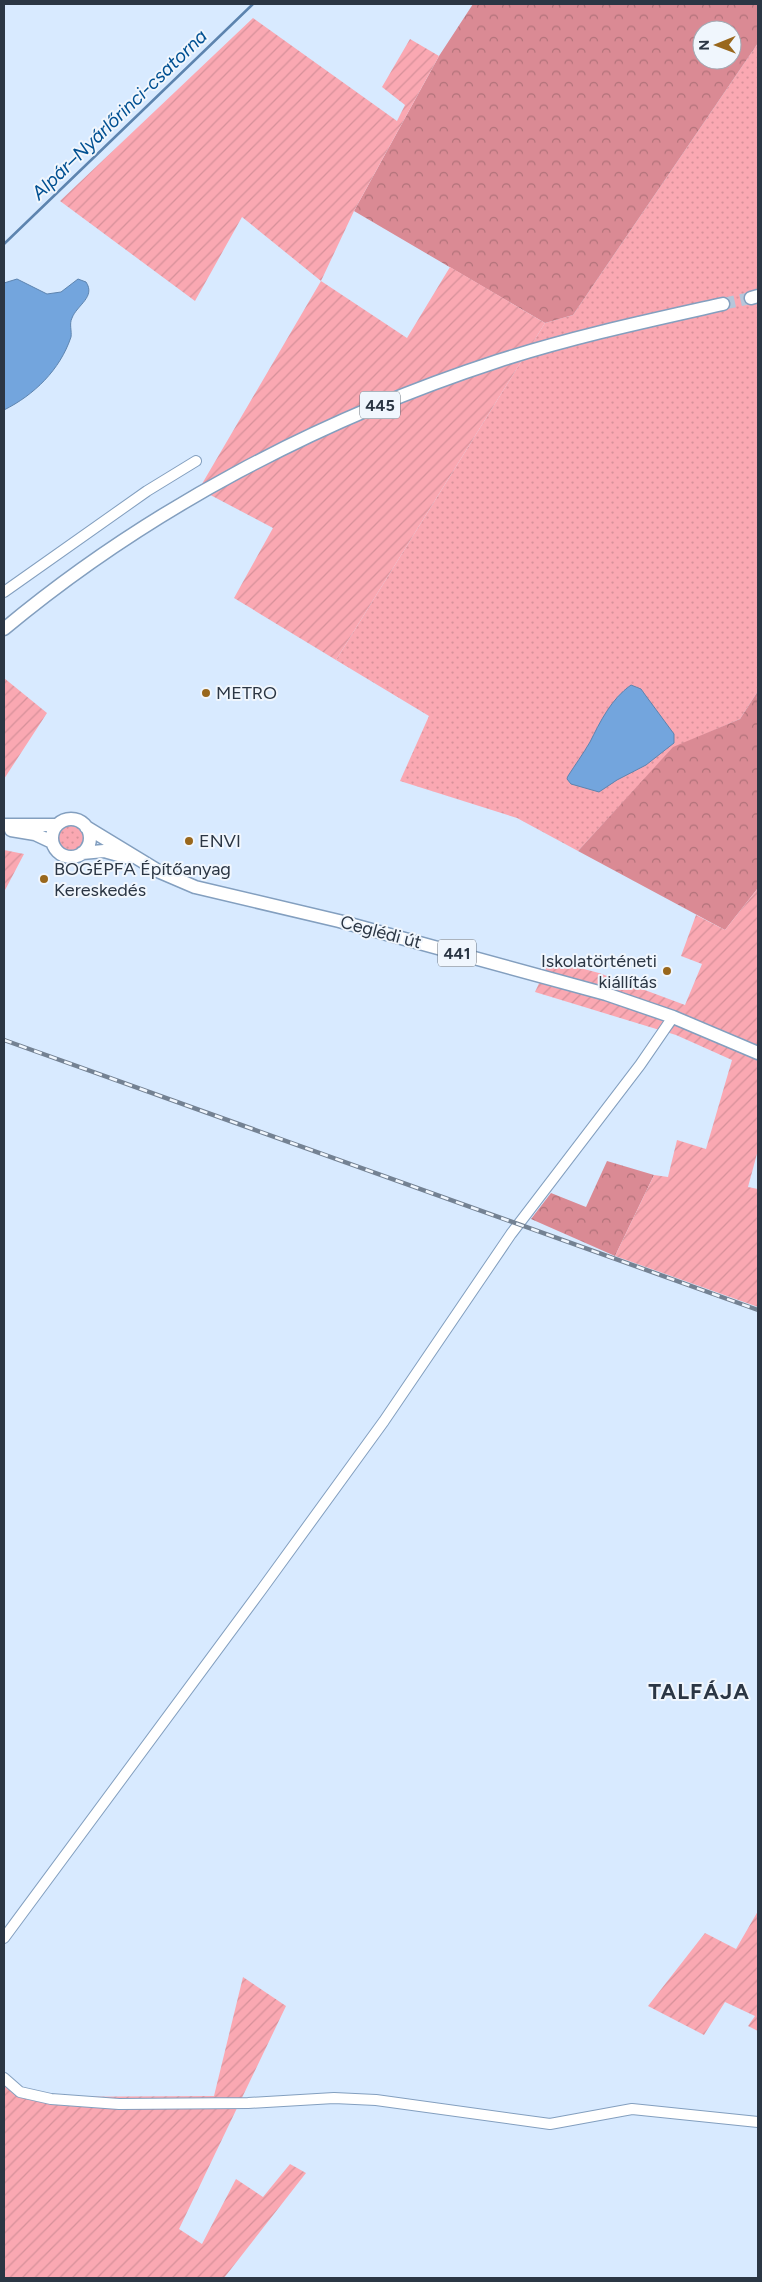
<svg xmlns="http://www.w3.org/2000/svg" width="762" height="2282" viewBox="0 0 762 2282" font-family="Figtree,sans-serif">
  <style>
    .grass { fill: url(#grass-dots) }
    .forest { fill: url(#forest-crowns); fill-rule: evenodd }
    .garden { fill: url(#garden-furrows) }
    .water { fill: #73a5dd; stroke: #5d84af }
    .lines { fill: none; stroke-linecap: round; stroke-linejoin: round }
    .stream { stroke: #5d84af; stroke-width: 2.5 }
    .major-tunnel { stroke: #b5c6da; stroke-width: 12; stroke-dasharray: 12 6; stroke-linecap: butt }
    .minor-casing { stroke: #839fbf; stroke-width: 12 }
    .major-casing { stroke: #839fbf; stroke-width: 15 }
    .minor { stroke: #fff; stroke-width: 10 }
    .major { stroke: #fff; stroke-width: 12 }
    .rail-casing { stroke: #748293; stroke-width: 4.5 }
    .rail { stroke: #f0f6fd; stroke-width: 2.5; stroke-dasharray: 8; stroke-linecap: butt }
    .poi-dot { fill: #99671c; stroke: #f0f6fd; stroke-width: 2 }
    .labels { text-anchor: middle; stroke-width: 4; stroke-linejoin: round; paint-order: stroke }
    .shield { fill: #f0f6fd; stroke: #66707c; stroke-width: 1 }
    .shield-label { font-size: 16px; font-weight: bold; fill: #2b3644 }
    .poi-label { font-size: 18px; fill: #2b3644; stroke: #f0f6fd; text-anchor: start }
    .street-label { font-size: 18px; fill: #2b3644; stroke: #f0f6fd }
    .water-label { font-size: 19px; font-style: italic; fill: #005092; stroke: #f0f6fd }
    .district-label { font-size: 22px; font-weight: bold; letter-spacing: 1px; fill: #2b3644; stroke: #f0f6fd }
  </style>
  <defs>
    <pattern id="grass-dots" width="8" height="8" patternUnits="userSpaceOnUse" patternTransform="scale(1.25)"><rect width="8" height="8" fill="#faa8b2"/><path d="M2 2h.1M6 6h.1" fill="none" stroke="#d6919a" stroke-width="1.8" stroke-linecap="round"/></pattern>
    <pattern id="forest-crowns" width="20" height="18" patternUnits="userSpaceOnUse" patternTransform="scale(1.25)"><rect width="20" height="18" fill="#da8a94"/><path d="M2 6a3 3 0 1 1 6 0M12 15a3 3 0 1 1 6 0" fill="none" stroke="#b1727a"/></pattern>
    <pattern id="garden-furrows" width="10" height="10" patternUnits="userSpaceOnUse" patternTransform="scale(1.25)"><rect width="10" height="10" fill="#faa8b2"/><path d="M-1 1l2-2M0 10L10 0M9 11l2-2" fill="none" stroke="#d6919a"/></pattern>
  </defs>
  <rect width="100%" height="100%" fill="#d8eaff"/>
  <path class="grass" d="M758 43V691L740 719 673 748 578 851 517 818 400 781 429 716 336 660 545 323 573 315Z
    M57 839a14 14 0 1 1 28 0a14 14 0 1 1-28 0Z"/>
  <path class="forest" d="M473 4H758V43L573 315 545 323 354 211 439 56ZM702 30H732V60H702Z
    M758 691V888L725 930 578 851 673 747 740 719Z
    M607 1161 654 1175 615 1256 531 1219 551 1193 586 1207Z"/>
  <path class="garden" d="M253 18 397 121 405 105 382 87 410 39 439 56 354 211 321 281 407 338 450 267 545 323 336 660 234 598 273 528 199 489 321 281 242 217 195 301 60 201Z
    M4 678 47 713 4 779Z
    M4 850 24 854 4 892Z
    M758 888V1150L748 1187 758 1189V1307L615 1256 654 1175 668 1177 677 1140 706 1149 732 1060 676 1035 535 992 550 960 599 973 685 1005 702 964 681 956 696 915 725 930Z
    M758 1911V2031L748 2026 755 2016 725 2002 704 2035 648 2006 705 1933 736 1949Z
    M243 1977 286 2006 179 2229 202 2244 236 2179 263 2197 290 2164 306 2173 224 2278H4V2074L32 2097 214 2096Z"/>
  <path class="water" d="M17 279 47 294 61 292 78 279 86 282C96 297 77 305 72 318 69 324 72 331 71 337 60 370 34 395 4 410V283Z
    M631 685 641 689 646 696 674 734V743L646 765 617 780 599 792 571 784 567 779 568 776C575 765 583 754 590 742 600 722 611 699 631 685Z"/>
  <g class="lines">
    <path class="stream" d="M4 244 253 4"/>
    <path class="major-tunnel" d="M723 304 751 298"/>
    <defs>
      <path id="minor" d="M4 592 147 491 196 461
        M4 1938 262 1589 384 1421 511 1234 640 1065 673 1017
        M4 2078 20 2092 51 2099 119 2104 248 2103 334 2098 376 2100 550 2124 632 2109 758 2122"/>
      <path id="major" d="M751 298 758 296
        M4 629C148 509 320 419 498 361 572 337 647 321 723 304
        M52 838a19 19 0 1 1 38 0a19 19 0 1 1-38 0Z
        M4 825H57
        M86 827 160 872 195 887 339 921 606 994 673 1017 758 1053
        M11 830 35 834 52 842
        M82 853 104 851 129 858"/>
    </defs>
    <use href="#minor" class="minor-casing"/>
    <use href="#major" class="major-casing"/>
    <use href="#minor" class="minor"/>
    <use href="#major" class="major"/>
    <defs>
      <path id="rail" d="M4 1040 758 1310"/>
    </defs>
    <use href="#rail" class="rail-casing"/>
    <use href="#rail" class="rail"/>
  </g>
  <g class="poi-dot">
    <circle cx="206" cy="693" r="5"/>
    <circle cx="189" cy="841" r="5"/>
    <circle cx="44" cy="879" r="5"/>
    <circle cx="667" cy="971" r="5"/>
  </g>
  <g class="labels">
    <g class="shield">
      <rect x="360" y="391.5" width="40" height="27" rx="4"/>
      <rect x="438" y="939.5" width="38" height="27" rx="4"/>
    </g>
    <g class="shield-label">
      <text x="380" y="411">445</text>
      <text x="457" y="959">441</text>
    </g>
    <g class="poi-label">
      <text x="216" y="699">METRO</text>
      <text x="199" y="847">ENVI</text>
      <text x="54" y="875">BOGÉPFA Építőanyag<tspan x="54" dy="21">Kereskedés</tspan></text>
      <text x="657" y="967" text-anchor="end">Iskolatörténeti<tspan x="657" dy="21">kiállítás</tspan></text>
    </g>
    <g class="street-label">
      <text transform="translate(381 932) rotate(15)" y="6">Ceglédi út</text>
    </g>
    <g class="water-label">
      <text transform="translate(119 114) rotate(-44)" y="7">Alpár–Nyárlőrinci-csatorna</text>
    </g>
    <g class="district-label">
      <text x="699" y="1699">TALFÁJA</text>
    </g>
  </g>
  <rect width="762" height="2282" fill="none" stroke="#2b3644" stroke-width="10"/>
  <g transform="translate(717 45) rotate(269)"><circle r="24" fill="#f0f6fd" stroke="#a1a9b3"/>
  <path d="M0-4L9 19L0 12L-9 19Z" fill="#99671c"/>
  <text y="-8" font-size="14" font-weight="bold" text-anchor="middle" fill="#2b3644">N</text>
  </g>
</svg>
